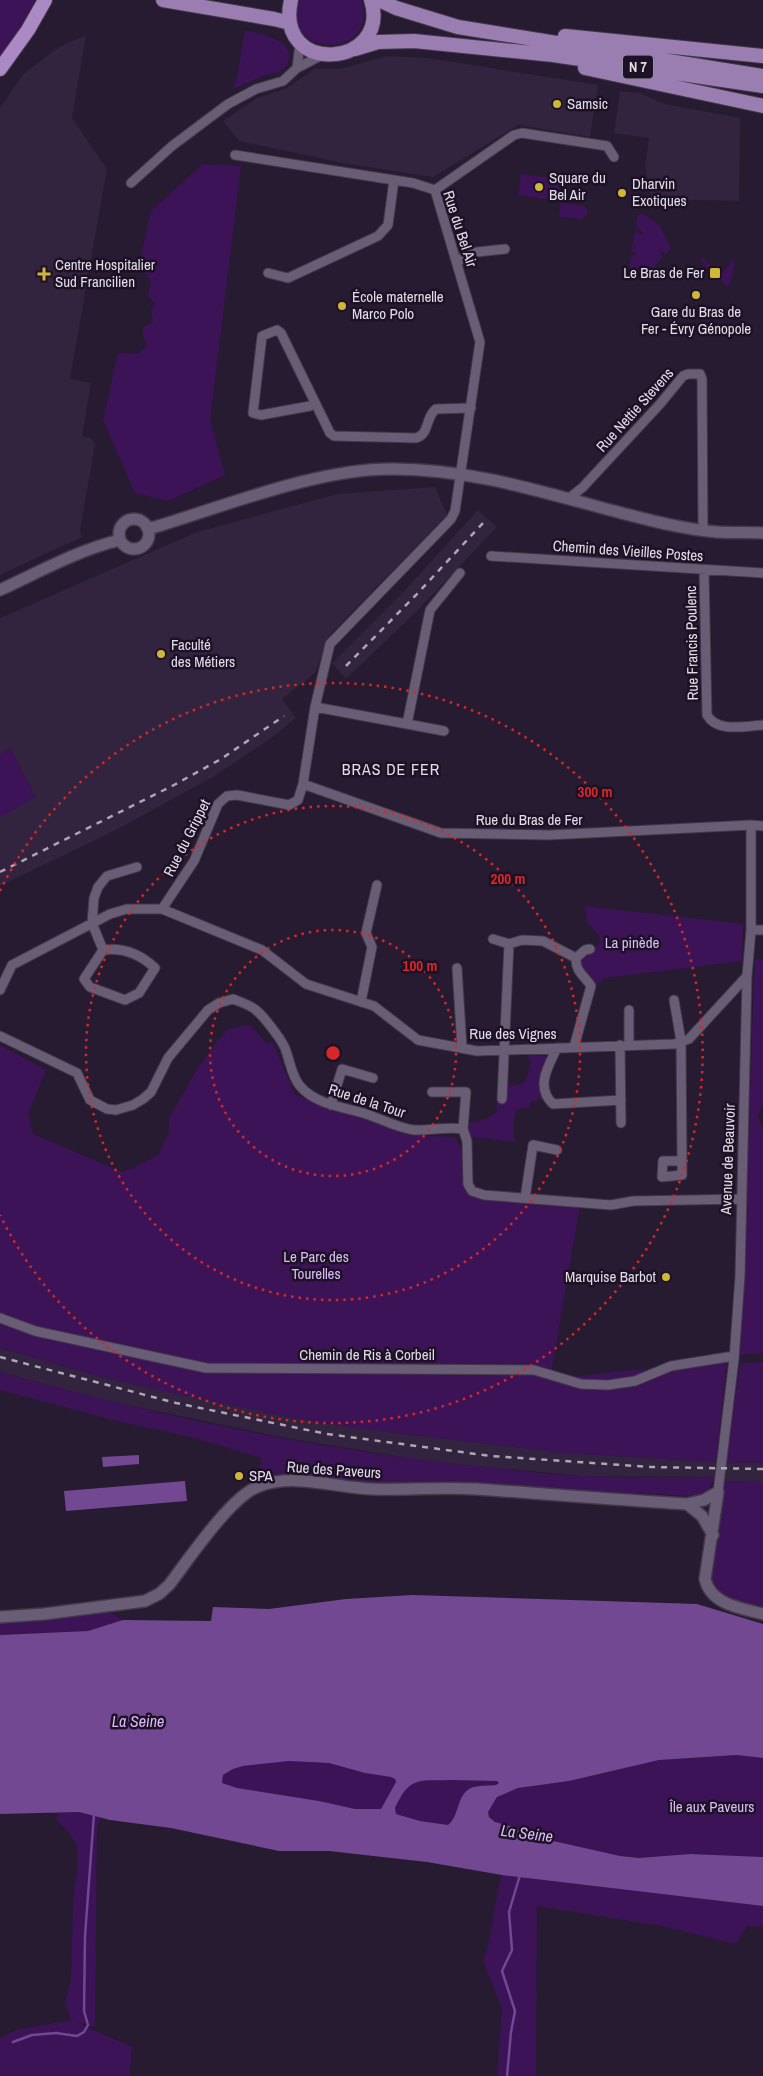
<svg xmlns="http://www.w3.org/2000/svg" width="763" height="2076" viewBox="0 0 763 2076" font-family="'Archivo Narrow',sans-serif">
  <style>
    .built { fill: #32233e }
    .green { fill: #3d1358 }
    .water { fill: #714891; fill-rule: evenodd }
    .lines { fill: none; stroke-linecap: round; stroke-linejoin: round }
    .stream { stroke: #714891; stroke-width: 2.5 }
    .minor-casing { stroke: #423849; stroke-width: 11 }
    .tertiary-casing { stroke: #423849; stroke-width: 14 }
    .primary-casing { stroke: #423849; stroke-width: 16 }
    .trunk-casing { stroke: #423849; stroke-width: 16 }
    .minor { stroke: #695d75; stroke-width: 9 }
    .tertiary { stroke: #695d75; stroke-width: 11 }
    .primary { stroke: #9a7eb1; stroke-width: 14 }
    .trunk { stroke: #aa89c5; stroke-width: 14 }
    .rail { stroke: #aea5b5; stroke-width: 2.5; stroke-dasharray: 6 6; stroke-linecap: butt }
    .ring { fill: none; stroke: #d62828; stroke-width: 2.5; stroke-dasharray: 2.5 5 }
    .poi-dot { fill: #cfb837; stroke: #1d1225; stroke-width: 2 }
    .labels { text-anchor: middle; stroke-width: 5; stroke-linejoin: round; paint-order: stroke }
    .shield { fill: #1d1225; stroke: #a79fae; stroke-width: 1 }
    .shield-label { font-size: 14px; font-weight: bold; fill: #e2dbe9 }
    .poi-label { font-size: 15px; fill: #e2dbe9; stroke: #1d1225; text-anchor: start }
    .street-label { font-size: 15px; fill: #e2dbe9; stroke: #1d1225 }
    .park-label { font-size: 15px; fill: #dbbbf7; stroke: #1d1225 }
    .neighbourhood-label { font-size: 16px; letter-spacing: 1px; fill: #e2dbe9; stroke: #1d1225 }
    .water-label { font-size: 16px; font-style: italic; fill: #dbbbf8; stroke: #1d1225 }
    .centre { fill: #d62828; stroke: #1d1225; stroke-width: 2.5 }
    .ring-label { font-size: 15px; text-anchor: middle; font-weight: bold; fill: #d62828; stroke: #1d1225; stroke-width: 5; stroke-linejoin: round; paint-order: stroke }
  </style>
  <rect width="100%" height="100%" fill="#261b30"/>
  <path class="built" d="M86 35 72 118 107 169 70 379 91 383 82 436 91 438 95 445 80 530 82 537 0 575V108L23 74 59 47Z
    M387 56 428 58 598 85 590 137 518 125 433 177 348 164 239 141 223 121 257 98 287 88 314 69H340Z
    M620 91 640 93 665 104 740 118 739 201 652 199 645 167 649 138 614 133Z
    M435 487 447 515 329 636 315 673 282 699 296 718 273 737 213 777 114 831 0 886V618L197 532 337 494Z
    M478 510 497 527 416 612 346 679 332 663 406 589Z
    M0 1348 105 1378 293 1418 355 1428 565 1453 716 1462 714 1477 581 1476 433 1462 280 1437 99 1399 0 1372Z
    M726 1462 763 1463V1482L724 1481Z"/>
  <path class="green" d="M0 0H35L15 38 0 56Z
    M300 0H361C380 62 278 58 300 0Z
    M245 30C259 34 292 39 289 59 288 64 285 68 280 71 276 74 270 73 265 75 254 79 244 85 233 89L237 78Z
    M203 164 241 166 210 420 225 475 168 501 135 493 103 420 118 353 138 354 147 345 143 336V328L153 321 151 311 155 303 148 296 151 281 139 265 151 211Z
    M521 174 560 179 557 201 518 195Z
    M561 202 583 206 587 209V214L582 219 559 217Z
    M642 213 659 225 671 248 666 254 662 251 660 254 663 257 653 268H629L631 257 636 254V250L631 253 635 230 641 235 643 233 636 226 637 216Z
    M703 258 720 274 725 270 732 261 735 262 731 283 727 286 700 260Z
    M10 748 36 797 0 817V754Z
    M585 906 743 924 742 961 604 978 596 986 584 975 578 962 590 949 599 945 600 936 587 922Z
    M755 959 763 960V1102L758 1117 763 1131V1353L740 1355Z
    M250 1025 267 1044 272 1041 295 1095 408 1135 455 1137 464 1154 465 1189 580 1205 550 1379 645 1369 675 1370 727 1359 716 1462 565 1453 355 1428 293 1418 163 1391 105 1378 0 1348V1045L46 1070 28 1114 33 1134 122 1172 136 1167 159 1154 169 1132V1118L198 1068 218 1040 230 1028Z
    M528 1055 546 1056 551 1061 547 1098 530 1102 529 1108 516 1109 514 1119V1142L465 1136 464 1123C475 1124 488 1119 497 1112L496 1099H502L507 1094V1086C529 1086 525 1081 531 1062L527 1057Z
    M763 1362V1463L726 1462 740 1364Z
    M0 1372C162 1417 328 1452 495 1468 524 1471 553 1475 582 1476 625 1478 670 1477 714 1477 711 1491 706 1492 693 1496L459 1484 357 1482 296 1473 281 1474 258 1481 261 1458 195 1438 113 1420 0 1390Z
    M724 1481 763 1482V1610C743 1604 718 1601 711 1579Z
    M110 1612 123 1620 88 1631 0 1635V1618Z
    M737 1755 763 1758V1857L690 1854 639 1858 620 1856 540 1838 514 1827 500 1824 489 1817 488 1809 497 1797 518 1788 569 1781 659 1760Z
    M289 1761 329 1763 365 1773 391 1777 395 1779 396 1782 381 1809 358 1810 319 1801 268 1794 230 1787 222 1783 223 1775 233 1769 243 1766Z
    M450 1780 498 1781 499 1783C491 1788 480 1784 471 1788 456 1795 460 1816 448 1825L420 1821 396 1814 395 1808C410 1776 418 1781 450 1780Z
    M79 1812 101 1818 97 1827 95 2027 76 2022 132 2047 129 2076H0V2038L16 2030 71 2020 65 2003 71 1979 73 1902 77 1871V1845L66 1829 56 1820 58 1813Z
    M502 1875 763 1906V1927L747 1926 736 1944 662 1926 537 1906 536 2076H497L502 2009 483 1961C494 1934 493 1903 502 1875Z"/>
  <path class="water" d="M139 1455V1464L103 1467 102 1457Z
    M185 1481 187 1501 66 1511 64 1491Z
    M412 1595 697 1604 763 1624V1758L737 1755 659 1760 569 1781 518 1788 497 1797 488 1812 489 1817 495 1822 514 1827 540 1838 620 1856 639 1858 690 1854 763 1857V1906L502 1875 427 1862 329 1851H279L171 1828 110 1820 79 1812 0 1814V1635L88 1631 123 1620 211 1621 213 1607 269 1609 346 1599ZM289 1761 329 1763 365 1773 391 1777 395 1779 396 1782 381 1809H355L319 1801 237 1788 222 1783 223 1775 233 1769 243 1766ZM450 1780 497 1781 499 1783 496 1785C489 1786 478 1785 471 1788 456 1795 460 1816 448 1825L420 1821 396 1814 395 1808C410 1776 418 1781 450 1780Z"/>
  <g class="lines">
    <path class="stream" d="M13 2042 32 2035 56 2033 77 2036 84 2032 88 2025 84 2011 85 1936 94 1814
      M507 2076 511 2032 515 2011 502 1971 512 1950 509 1912 520 1875"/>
    <defs>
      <path id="minor" d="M297 68 300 43
        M131 183 172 146 228 104 256 89 283 81 297 68 322 55
        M435 190 514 135 522 133 607 146 614 157
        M457 263 468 253 505 249
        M268 273 288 278 378 236 388 225 394 180
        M315 403 310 406 261 415 253 413 262 336 277 330 281 333 330 433 334 436 416 438C430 434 425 417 436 409L471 408
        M568 499 583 487 660 404 683 376 688 374H700L702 379 703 530
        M491 556 763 573
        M704 570 707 715C717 733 745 726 763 725
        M315 707 407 724 430 610 460 573
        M407 724 444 731
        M303 784 441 833 549 835 751 825 763 826
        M162 909 262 950 306 984 374 1006 418 1040 477 1051 674 1044 689 1039 747 976
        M751 930H763
        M493 939 509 944 522 940 543 941 576 958C575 972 585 976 591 986L574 1047
        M103 950C124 947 140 954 155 968L139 993 125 1000 90 987 84 979 103 950 92 923 94 898 98 887 107 876 137 867
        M576 958 585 950 590 949
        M457 968 462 1048
        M0 990 12 965 110 914 127 909H162L194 861 218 804 227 796 237 795 289 805 298 800 303 784 315 707 330 644 451 519 455 511 480 342 435 190 413 183 235 155
        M674 1000 681 1041 682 1161V1175L662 1177 663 1161H682
        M361 1002 372 947 366 933 377 885
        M629 1010V1045
        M0 1036 77 1073 90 1100 107 1109 116 1110 133 1105 143 1099 151 1092 168 1058 208 1010 219 1003 233 999C240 1002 251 1005 257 1011 264 1017 284 1042 286 1051 290 1062 292 1077 300 1086 316 1105 344 1107 366 1114 382 1119 397 1128 414 1130 430 1131 447 1126 463 1129L467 1141 468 1184 472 1191 484 1195 611 1205 633 1201 741 1199
        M620 1045 621 1123
        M557 1048C548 1067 535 1087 553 1104L621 1100
        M432 1092H466L463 1129
        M502 1099 509 944
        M331 1105 342 1069 373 1078
        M525 1198 533 1145 557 1150
        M0 1318 35 1331 206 1368 534 1370 581 1384 608 1385 635 1381 671 1366 734 1356
        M718 1492 734 1359 740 1276 747 976 751 930V825"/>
      <path id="tertiary" d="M119 534a15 15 0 1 1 30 0a15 15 0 1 1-30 0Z
        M147 528 155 527C228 505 319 468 394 469 468 469 539 491 610 510 645 519 681 529 717 532 732 533 748 532 763 533
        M0 590C39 572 78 550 120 540
        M718 1492 705 1579C711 1605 741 1608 763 1614
        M687 1504 702 1516 713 1535
        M0 1617 44 1614 145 1601 159 1594 169 1585C189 1559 229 1499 257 1487 293 1472 336 1488 373 1489 407 1490 442 1487 476 1489 546 1494 616 1500 687 1504L704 1500 718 1492"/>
      <path id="primary" d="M163 0 274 19 290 23
        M291 0C274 78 392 67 371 0
        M379 0 396 8 458 27 763 76
        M565 36 763 56
        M355 49 378 42 414 41 553 55 763 86
        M585 68 763 106"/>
      <path id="trunk" d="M0 69 28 30 45 0"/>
    </defs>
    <use href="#minor" class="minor-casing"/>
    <use href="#tertiary" class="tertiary-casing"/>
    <use href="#primary" class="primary-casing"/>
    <use href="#trunk" class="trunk-casing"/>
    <use href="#minor" class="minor"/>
    <use href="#tertiary" class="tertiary"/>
    <use href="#primary" class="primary"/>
    <use href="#trunk" class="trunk"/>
    <path class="rail" d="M346 666 416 595 483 523
      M0 872 174 785 221 759 284 716
      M0 1357 176 1403 327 1434 491 1456 651 1467 763 1469"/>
  </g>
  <g class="ring">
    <circle cx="333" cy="1053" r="123"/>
    <circle cx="333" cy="1053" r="247"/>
    <path d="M0 891A370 370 0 1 1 0 1215"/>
  </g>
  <g class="poi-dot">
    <circle cx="557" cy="104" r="5"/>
    <circle cx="539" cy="187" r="5"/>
    <circle cx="622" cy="193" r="5"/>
    <rect x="709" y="267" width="12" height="12" rx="2.5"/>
    <path d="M41.5 266.5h5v5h5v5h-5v5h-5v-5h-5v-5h5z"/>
    <circle cx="696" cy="295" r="5"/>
    <circle cx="342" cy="306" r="5"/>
    <circle cx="161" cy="654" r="5"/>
    <circle cx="666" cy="1277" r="5"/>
    <circle cx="239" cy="1476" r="5"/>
  </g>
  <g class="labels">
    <rect class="shield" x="623" y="55.5" width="30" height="23" rx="4"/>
    <g class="shield-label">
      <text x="638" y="72">N 7</text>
    </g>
    <g class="poi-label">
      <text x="567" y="109">Samsic</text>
      <text x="549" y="183">Square du<tspan x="549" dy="17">Bel Air</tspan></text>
      <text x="632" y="189">Dharvin<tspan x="632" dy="17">Exotiques</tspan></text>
      <text x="55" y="270">Centre Hospitalier<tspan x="55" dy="17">Sud Francilien</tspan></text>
      <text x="704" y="278" text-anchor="end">Le Bras de Fer</text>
      <text x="352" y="302">École maternelle<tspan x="352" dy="17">Marco Polo</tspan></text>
      <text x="696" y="317" text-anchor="middle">Gare du Bras de<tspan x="696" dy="17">Fer - Évry Génopole</tspan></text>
      <text x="171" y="650">Faculté<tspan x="171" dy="17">des Métiers</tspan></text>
      <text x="656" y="1282" text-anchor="end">Marquise Barbot</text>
      <text x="249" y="1481">SPA</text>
    </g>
    <g class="street-label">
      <text transform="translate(460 229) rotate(72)" y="5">Rue du Bel Air</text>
      <text transform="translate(635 410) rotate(-48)" y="5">Rue Nettie Stevens</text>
      <text transform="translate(628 551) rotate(4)" y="5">Chemin des Vieilles Postes</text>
      <text transform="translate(692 643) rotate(-91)" y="5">Rue Francis Poulenc</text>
      <text x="529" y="825">Rue du Bras de Fer</text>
      <text transform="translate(187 838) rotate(-63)" y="5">Rue du Grippet</text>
      <text x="513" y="1039">Rue des Vignes</text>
      <text transform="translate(367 1101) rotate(18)" y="5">Rue de la Tour</text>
      <text transform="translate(728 1159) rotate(-88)" y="5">Avenue de Beauvoir</text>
      <text x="367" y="1360">Chemin de Ris à Corbeil</text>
      <text transform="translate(334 1470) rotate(4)" y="5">Rue des Paveurs</text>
    </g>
    <g class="park-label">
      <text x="632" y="948">La pinède</text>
      <text x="316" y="1262">Le Parc des<tspan x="316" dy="17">Tourelles</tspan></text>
      <text x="712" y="1812">Île aux Paveurs</text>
    </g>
    <g class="neighbourhood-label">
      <text x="391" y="775">BRAS DE FER</text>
    </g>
    <g class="water-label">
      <text x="138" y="1727">La Seine</text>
      <text transform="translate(527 1833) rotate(7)" y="6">La Seine</text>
    </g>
  </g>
  <circle cx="333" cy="1053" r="8" class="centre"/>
  <g class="ring-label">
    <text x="595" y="797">300 m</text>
    <text x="508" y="884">200 m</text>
    <text x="420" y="971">100 m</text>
  </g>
</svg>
